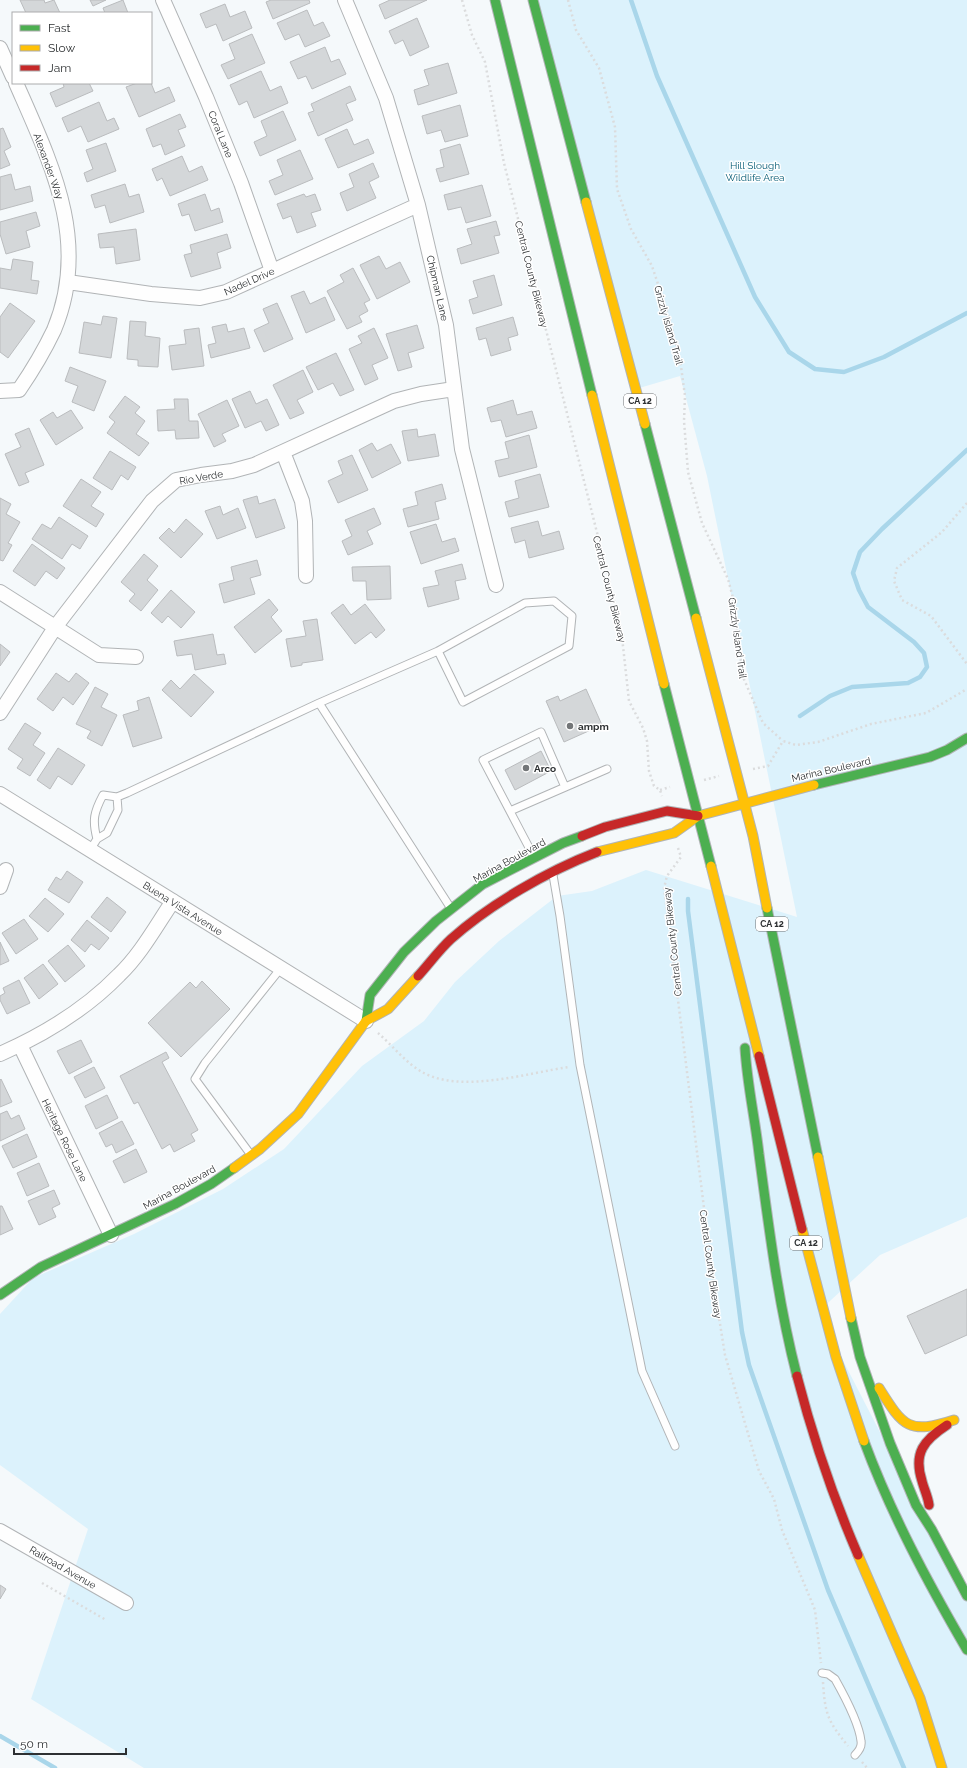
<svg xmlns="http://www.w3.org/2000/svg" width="967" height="1768" viewBox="0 0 967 1768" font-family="Raleway,sans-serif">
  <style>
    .green { fill: #dcf2fc }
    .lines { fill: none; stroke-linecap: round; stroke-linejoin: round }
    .stream { stroke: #a9d6ea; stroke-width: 4.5 }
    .building { fill: #d4d7d9; stroke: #babcbe }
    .lane-casing { stroke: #b1b4b6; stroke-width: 9 }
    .street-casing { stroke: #b1b4b6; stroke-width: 16 }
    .fast-casing { stroke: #b1b4b6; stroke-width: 11 }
    .slow-casing { stroke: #b1b4b6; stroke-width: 11 }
    .jam-casing { stroke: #b1b4b6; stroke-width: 11 }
    .path { stroke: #dbdcdd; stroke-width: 2.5; stroke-dasharray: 2 3; stroke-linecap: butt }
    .lane { stroke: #fefefe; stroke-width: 7 }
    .street { stroke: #fefefe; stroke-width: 14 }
    .fast { stroke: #4caf50; stroke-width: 9 }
    .slow { stroke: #ffc107; stroke-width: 9 }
    .jam { stroke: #c62828; stroke-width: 9 }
    .poi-dot { fill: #737678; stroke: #fff; stroke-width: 1.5 }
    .labels { text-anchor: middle; stroke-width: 3; stroke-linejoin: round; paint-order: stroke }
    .shield { fill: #fff; stroke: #6c6e70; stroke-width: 1 }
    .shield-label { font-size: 9px; font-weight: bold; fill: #2d3032 }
    .street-label { font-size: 10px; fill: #2d3032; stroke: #fff }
    .park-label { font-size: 10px; fill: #045b75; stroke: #fff }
    .poi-label { font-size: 10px; font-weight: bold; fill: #2d3032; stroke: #fff; text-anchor: start }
  </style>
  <rect width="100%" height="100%" fill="#f5f9fb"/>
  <path class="green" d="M532 0H967V1217L880 1255 818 1312 967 1601V1768H144L31 1699 88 1529 0 1465V1314L33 1278 134 1234 223 1189 284 1149 362 1066 424 1021 455 982 499 941 557 896 592 891 646 870 797 917 707 476 680 376 636 389Z"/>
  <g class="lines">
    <path class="stream" d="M631 0 657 76 755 297 789 352 815 369 844 372 884 357 967 313
      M800 716 830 696 852 687 908 683 920 677 927 667 924 653 914 642 868 607 859 590 853 573 860 552 882 529 967 450
      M688 899V911L742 1332 749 1365 828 1590 904 1768
      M0 1736 55 1768"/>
  </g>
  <path class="building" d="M20 0H44L45 3 54 0 60 13H26Z
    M90 0H106L93 6Z
    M123 0 128 13H105L103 8Z
    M271 0H309L310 3 273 19 266 2Z
    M390 0H427L385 19 379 5Z
    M225 4 230 17 245 11 252 28 223 41 216 24 206 28 200 14Z
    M307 10 314 26 323 22 330 36 305 47 299 34 285 40 277 23Z
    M417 18 429 47 410 56 403 40 395 44 389 31Z
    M252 34 265 63 228 79 221 65 235 59 229 44Z
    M325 47 331 62 339 59 346 74 312 89 306 76 298 79 290 62Z
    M448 63 457 93 418 105 414 90 429 85 424 70Z
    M261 71 270 91 281 86 288 103 254 118 247 101 239 105 230 85Z
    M63 83H89L93 91 56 107 50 93 64 87Z
    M137 83H151L155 93 169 87 175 101 139 117 126 87Z
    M350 86 356 100 346 104 353 120 318 136 308 113 314 111 311 104Z
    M99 102 107 121 114 118 119 129 88 142 81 126 68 132 62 118Z
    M460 105 468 136 445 142 441 130 427 134 422 116Z
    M283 111 296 140 260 156 254 142 267 136 261 121Z
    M180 114 186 127 178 130 185 146 165 155 161 144 153 147 146 129Z
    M3 128 11 147 4 151 10 165 0 169V129Z
    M347 129 354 145 368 139 374 153 338 168 325 139Z
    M106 143 116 171 87 182 84 173 93 169 86 150Z
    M460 144 469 174 440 182 436 169 444 167 440 150Z
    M300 150 313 179 275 195 269 181 283 175 277 160Z
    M182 156 189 172 202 166 208 180 170 196 162 178 157 181 152 169Z
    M373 163 379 177 369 182 376 198 347 211 340 193 354 187 349 174Z
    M11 174 15 190 30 186 33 201 0 210V177Z
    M125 184 129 197 139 194 144 212 110 223 105 205 95 208 91 195Z
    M482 185 491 216 466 223 461 207 448 210 444 195Z
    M205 194 211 211 219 208 223 222 195 231 189 214 182 216 178 204Z
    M304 194 306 197 315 194 321 210 311 213 316 226 297 233 291 216 283 219 277 204Z
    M36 212 40 226 26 231 30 247 6 254 0 234V222Z
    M496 221 500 235 494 236 499 253 461 264 457 249 472 244 467 229Z
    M136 229 140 260 116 264 114 247 100 248 98 234Z
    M227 234 231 248 217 253 221 268 191 277 184 255 192 253 190 245Z
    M379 256 386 269 400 262 410 282 377 299 360 265Z
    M13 259 33 262 31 280 39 281 37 294 0 288V268L11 270Z
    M353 268 370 300 364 303 368 311 359 316 362 322 347 329 327 291 344 282 340 275Z
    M494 275 502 305 473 314 469 300 478 297 473 281Z
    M304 291 310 304 325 297 335 320 306 333 291 296Z
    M10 303 35 321 8 358 0 352V317Z
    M277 303 293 339 264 352 254 330 269 323 263 309Z
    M103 316 117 318 111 358 79 353 84 322 101 325Z
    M513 317 518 335 508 338 511 350 491 356 486 338 479 340 476 328Z
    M130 321 146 322 145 336 160 338 158 367 138 366V360L127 359Z
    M226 324 228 332 244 328 250 348 211 358 208 345 216 343 212 327Z
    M417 325 424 348 408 353 412 367 398 371 386 334Z
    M199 328 204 366 172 370 169 346 186 344 184 330Z
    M374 328 388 358 372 365 378 379 365 385 349 349 362 343 358 336Z
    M336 353 354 390 340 396 333 383 318 390 306 367Z
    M70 367 106 381 94 411 72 402 78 386 65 381Z
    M303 370 313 392 297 400 304 413 290 419 273 385Z
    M250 391 256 404 267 399 279 425 266 431 261 421 245 428 232 399Z
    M125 396 140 407 135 413 145 421 136 434 149 443 139 456 107 433 115 422 109 417Z
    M174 399H188L189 421H198L199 438 176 439 175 430 158 431 157 410 175 409Z
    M227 400 239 426 222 434 226 441 214 447 198 414Z
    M513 400 517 415 532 411 537 428 506 437 501 420 491 422 487 408Z
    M71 410 83 428 56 445 40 420 53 412 57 418Z
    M29 428 44 465 25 473 29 482 19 486 5 454 21 447 15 434Z
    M417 429 418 437 435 434 439 456 408 461 402 431Z
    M529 435 537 467 499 477 495 461 509 458 505 442Z
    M372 443 377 451 391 444 401 463 372 478 359 450Z
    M110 451 136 467 128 480 121 475 112 490 93 478Z
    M352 455 368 490 338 503 328 481 343 474 338 461Z
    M540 474 549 507 509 517 505 502 519 498 515 481Z
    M81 479 101 492 91 506 104 514 96 527 63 506Z
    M442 484 446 499 435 502 439 519 408 527 403 509 418 505 415 492Z
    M257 496 259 504 275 499 285 528 256 538 243 500Z
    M0 498 11 504 6 514 20 522 8 543 12 545 3 561 0 560Z
    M220 506 223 515 238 508 246 528 217 539 205 511Z
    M374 508 381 524 367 531 373 544 348 555 342 541 352 536 345 520Z
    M59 517 88 536 80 549 72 544 62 559 32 539 42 524 51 529Z
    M186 519 203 534 181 558 159 538 169 528 174 533Z
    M538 521 542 536 559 531 564 549 529 558 525 540 515 543 511 528Z
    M436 524 442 542 455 538 459 551 421 564 410 532Z
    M32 544 65 568 57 579 46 571 35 586 13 571Z
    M144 554 158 566 147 580 158 590 141 611 129 601 135 594 121 582Z
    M257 560 261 575 250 578 255 594 224 603 219 584 234 580 231 567Z
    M462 564 466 579 455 581 459 599 428 607 423 588 439 585 435 571Z
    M390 566 391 599 367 600 366 581H353L352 567Z
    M171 590 195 612 181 628 168 616 162 623 151 613Z
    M269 599 278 610 271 617 282 631 255 653 234 627Z
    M343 604 351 615 365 604 385 630 376 638 371 632 355 644 331 613Z
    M317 619 323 660 302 663V665L291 667 286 639 306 636 303 621Z
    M213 634 217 655 224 654 226 664 195 670 192 654 177 656 174 641Z
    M0 644 10 652 0 666Z
    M56 673 69 682 76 673 89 683 73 705 63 697 53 711 37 699Z
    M194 674 214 692 191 717 162 690 171 680 180 689Z
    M95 687 108 694 101 707 117 715 102 746 87 738 91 731 76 724Z
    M586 689 602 725 564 742 546 701 558 696 560 701Z
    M149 697 162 738 133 747 123 715 139 710 137 701Z
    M25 723 41 733 33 745 45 753 30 776 17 768 23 759 8 749Z
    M58 748 85 765 72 785 58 776 50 789 37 780Z
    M541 751 551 771 515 790 505 770Z
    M67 871 83 882 69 903 48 890 56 877 61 880Z
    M107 897 126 912 111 932 91 917Z
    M45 898 64 914 48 932 29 916Z
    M24 919 38 939 16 954 2 933Z
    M87 920 109 938 99 950 91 944 85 952 71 940Z
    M0 942 9 961 0 965Z
    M68 945 85 966 65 982 48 961Z
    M43 964 58 984 39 999 24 978Z
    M19 980 30 1003 7 1014 0 1000V996L5 993 3 988Z
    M202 981 230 1009 181 1057 148 1023 190 982 196 988Z
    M81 1040 92 1062 69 1074 57 1051Z
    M166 1052 169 1058 162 1062 198 1130 191 1134 195 1141 174 1152 170 1144 162 1149 138 1102 134 1104 120 1076Z
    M94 1067 105 1088 85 1098 74 1077Z
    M1 1079 12 1102 0 1107V1080Z
    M107 1095 118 1118 96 1129 85 1106Z
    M7 1111 11 1119 19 1115 25 1129 0 1141V1114Z
    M122 1121 134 1144 116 1153 112 1144 106 1147 99 1133Z
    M27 1134 37 1157 13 1168 2 1146Z
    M136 1149 147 1172 124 1183 113 1161Z
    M39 1163 49 1186 27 1196 17 1173Z
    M54 1190 60 1204 52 1208 56 1217 39 1225 28 1201Z
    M0 1206H2L13 1229 0 1235Z
    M967 1289V1335L925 1354 907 1316Z
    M0 1585 6 1589 0 1599Z"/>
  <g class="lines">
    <defs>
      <path id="lane" d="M438 651 525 603 554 601 572 616 569 646 463 702 438 651 319 703 450 907
        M510 811 607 769
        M97 839C92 820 94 812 103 795L117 797 127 793 319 703
        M90 850 97 839 107 833 118 810 117 797
        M534 857 483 760 541 732 565 787
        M553 875 560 916 580 1065 642 1371 675 1446
        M251 1155 195 1079 205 1063 281 968
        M822 1673 828 1674 835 1679C844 1695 859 1722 861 1741 862 1746 859 1751 855 1755"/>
      <path id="street" d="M163 0 206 97 241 183 272 271
        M345 0 386 98 418 205 446 325 462 449 496 585
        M0 48 13 77
        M68 282 151 294 200 298 226 292 418 205
        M0 391 19 390C32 371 44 351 54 330 91 242 51 163 16 83
        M283 452 302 501 305 521 306 576
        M0 592 99 655 136 657
        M0 713 56 626 152 501 176 480 201 475 232 471 254 465 394 401 421 394 454 389
        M0 794 366 1021
        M0 887 6 870
        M20 1045 111 1235
        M0 1054C43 1035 86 1009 119 975 141 954 156 926 173 901
        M0 1531 126 1603"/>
      <path id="fast" d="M495 0 592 395
        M533 0 586 202
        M645 424 696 618
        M664 684 711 866
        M814 785 930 757 947 750 967 738
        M767 908 818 1157
        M366 1021 370 995 404 952 436 921 483 884 563 843 582 836
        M745 1048C747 1084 755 1118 759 1154 769 1228 778 1303 797 1376
        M0 1295 41 1267 175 1204 211 1184 234 1168
        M851 1318 860 1357 890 1443 916 1505 932 1530 967 1596
        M864 1441C891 1514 928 1583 967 1650"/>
      <path id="slow" d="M586 202 645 424
        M592 395 664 684
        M696 618 753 836 767 908
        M597 852 674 833 698 816 814 785
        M711 866 759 1056
        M818 1157 851 1318
        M234 1168 260 1149 298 1114 366 1021 388 1009 418 976
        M802 1229 836 1357 864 1441
        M879 1388C903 1426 908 1435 954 1420
        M858 1555 920 1698 942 1768"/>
      <path id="jam" d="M582 836 605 827 667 811 698 816
        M418 976C429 964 439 950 451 939 490 904 548 871 597 852
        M759 1056 802 1229
        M797 1376C813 1438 833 1497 858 1555
        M929 1505C928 1497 924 1489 922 1481 913 1453 924 1440 947 1425"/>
    </defs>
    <use href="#lane" class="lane-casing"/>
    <use href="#street" class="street-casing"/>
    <use href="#fast" class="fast-casing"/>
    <use href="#slow" class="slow-casing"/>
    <use href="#jam" class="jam-casing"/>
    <path class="path" d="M462 0 472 35 485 62 504 163 621 628 629 701 643 728 647 741 649 771 654 786 660 790 662 796
      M568 0 576 30 599 68 615 127 617 189 631 229 652 266 668 314 680 359 685 396 684 421 688 472 702 523 728 579 733 598 743 677 763 723 783 741
      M967 503 942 532 897 568 894 581 902 600 931 616 967 664
      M753 769 768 766 783 741 796 745 818 742 871 724 926 713 967 689
      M704 780 719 776
      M660 790 670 787
      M678 848 681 857 667 876 664 888 713 1280 725 1355 759 1471 774 1499 782 1530 815 1610 821 1663
      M378 1033C392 1045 406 1063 422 1072 461 1094 527 1073 569 1067
      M42 1583 106 1620
      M823 1682C825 1715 828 1721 848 1746
      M862 1762 867 1768"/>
    <use href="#lane" class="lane"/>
    <use href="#street" class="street"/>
    <use href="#fast" class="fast"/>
    <use href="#slow" class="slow"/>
    <use href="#jam" class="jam"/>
  </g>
  <g class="poi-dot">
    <circle cx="570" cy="726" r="4"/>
    <circle cx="526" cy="768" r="4"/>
  </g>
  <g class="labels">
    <g class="shield">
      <rect x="624" y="394" width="32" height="14" rx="3"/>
      <rect x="756" y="917" width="32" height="14" rx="3"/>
      <rect x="790" y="1236" width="32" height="14" rx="3"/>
    </g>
    <g class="shield-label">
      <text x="640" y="404">CA 12</text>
      <text x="772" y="927">CA 12</text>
      <text x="806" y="1246">CA 12</text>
    </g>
    <g class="street-label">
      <text transform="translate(221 134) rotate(68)" y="4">Coral Lane</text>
      <text transform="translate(49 166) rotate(70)" y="4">Alexander Way</text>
      <text transform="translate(532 274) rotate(76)" y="4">Central County Bikeway</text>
      <text transform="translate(249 281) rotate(-24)" y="4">Nadel Drive</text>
      <text transform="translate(438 288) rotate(77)" y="4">Chipman Lane</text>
      <text transform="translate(669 325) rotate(74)" y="4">Grizzly Island Trail</text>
      <text transform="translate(201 477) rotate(-10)" y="4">Rio Verde</text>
      <text transform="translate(610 589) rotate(76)" y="4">Central County Bikeway</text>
      <text transform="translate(738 638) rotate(82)" y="4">Grizzly Island Trail</text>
      <text transform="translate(831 769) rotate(-13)" y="4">Marina Boulevard</text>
      <text transform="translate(509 860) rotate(-29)" y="4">Marina Boulevard</text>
      <text transform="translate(183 908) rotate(32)" y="4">Buena Vista Avenue</text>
      <text transform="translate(672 942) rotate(-96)" y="4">Central County Bikeway</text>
      <text transform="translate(65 1140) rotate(64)" y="4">Heritage Rose Lane</text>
      <text transform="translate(179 1187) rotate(-29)" y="4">Marina Boulevard</text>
      <text transform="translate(711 1264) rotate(82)" y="4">Central County Bikeway</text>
      <text transform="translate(63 1567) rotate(30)" y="4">Railroad Avenue</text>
    </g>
    <g class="park-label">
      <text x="755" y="169">Hill Slough<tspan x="755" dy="12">Wildlife Area</tspan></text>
    </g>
    <g class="poi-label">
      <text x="578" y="730">ampm</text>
      <text x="534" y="772">Arco</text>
    </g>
  </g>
  <rect x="12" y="12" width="140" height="72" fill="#ffffff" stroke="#abacad"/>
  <rect x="20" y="25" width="20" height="6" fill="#4caf50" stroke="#abacad"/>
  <text x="48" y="32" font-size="12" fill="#2d3032">Fast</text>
  <rect x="20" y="45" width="20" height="6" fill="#ffc107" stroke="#abacad"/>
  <text x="48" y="52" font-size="12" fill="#2d3032">Slow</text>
  <rect x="20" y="65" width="20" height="6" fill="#c62828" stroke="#abacad"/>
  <text x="48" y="72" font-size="12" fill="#2d3032">Jam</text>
  <path d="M14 1748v6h112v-6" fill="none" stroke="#2d3032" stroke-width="2"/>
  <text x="20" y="1748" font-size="12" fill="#2d3032" stroke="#ffffff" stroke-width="3" paint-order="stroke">50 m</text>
</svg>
